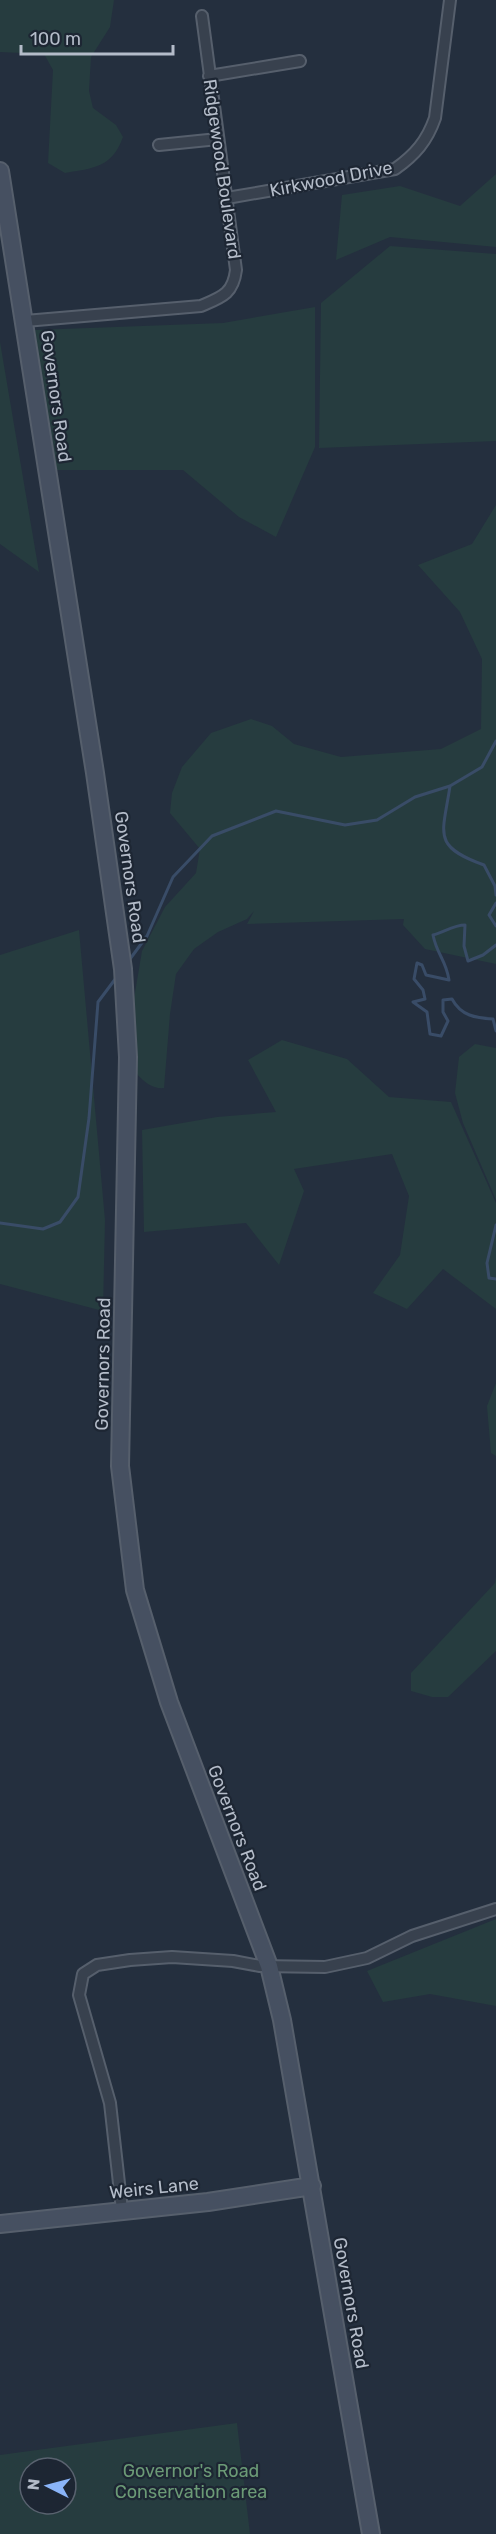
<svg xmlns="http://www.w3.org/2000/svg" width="496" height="2534" viewBox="0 0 496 2534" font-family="Rubik,sans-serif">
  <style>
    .green { fill: #263c3f; fill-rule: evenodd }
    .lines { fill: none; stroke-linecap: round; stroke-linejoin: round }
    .stream { stroke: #394c67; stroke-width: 3 }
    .street-casing { stroke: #565f6c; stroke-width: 14 }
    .secondary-casing { stroke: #565f6c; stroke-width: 20 }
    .street { stroke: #38414e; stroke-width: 10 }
    .secondary { stroke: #465061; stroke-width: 16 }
    .labels { text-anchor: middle; stroke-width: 4.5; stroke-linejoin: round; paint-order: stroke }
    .street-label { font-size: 18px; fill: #b4bcc9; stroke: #1d2633 }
    .park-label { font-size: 18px; fill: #6b9a76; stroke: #1d2633 }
  </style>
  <rect width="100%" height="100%" fill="#242f3e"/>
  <path class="green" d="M0 0H114L110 27 91 57 89 91 93 108 116 125 123 137C112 168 93 168 65 173L48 163 53 70 44 54 0 52Z
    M496 174V247L390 237 336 260 342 195 400 186 460 206Z
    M390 246 496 254V441L319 448 321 303Z
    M315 307V447L276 537 239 517 183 470H54L35 330 223 323Z
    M0 342 39 572 0 544Z
    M496 505V964L425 949 403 925 404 919 247 924 254 911 247 919 218 932 194 949 176 974 170 1014 164 1088C146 1090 134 1070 124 1058L142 951 165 907 196 873 200 849 170 813 172 793 182 767 211 733 251 719 272 726 294 744 341 757 441 749 481 729 482 659 460 612 418 565 472 544Z
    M79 930 105 1220 103 1311 0 1284V955Z
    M282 1040 347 1059 389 1097 451 1102 496 1203V1309L443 1269 407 1309 373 1293 400 1255 409 1196 392 1154 294 1169 304 1191 279 1265 246 1223 144 1232 142 1130 217 1117 276 1112 248 1060Z
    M475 1044 496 1048V1200L463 1123 455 1093 459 1057Z
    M496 1383V1456L491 1453 487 1406Z
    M496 1576V1651L448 1697H432L411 1691V1673L495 1583Z
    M496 1919V2006L430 1994 383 2002 367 1971Z
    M237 2423 250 2534H0V2455ZM30 2468H66V2504H30Z"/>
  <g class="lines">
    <path class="stream" d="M450 786C443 834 431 846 484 865L495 886 496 895
      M496 903 489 915 496 926
      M496 945 483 955 468 961 464 946 465 925C454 925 444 932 433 935 437 955 446 960 449 980L426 975 422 965 417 963 414 979 423 990 425 999 413 1002 427 1012 430 1034 441 1036 448 1021 443 1012V1000L452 999C461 1016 476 1018 493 1019L496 1031
      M130 959 147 936 173 877 212 836 276 811 345 825 377 820 415 797 450 786 482 767 496 741
      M0 1223 43 1229 60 1222 78 1197 89 1118 98 1002 116 978
      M496 1225 487 1263 489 1278 496 1279"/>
    <defs>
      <path id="street" d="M209 76 300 61
        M159 145 218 139
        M227 198 395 169C415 155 427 141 435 118L450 0
        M25 321 201 306C222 297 233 294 236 270L202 16
        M122 2210 110 2103 79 1995 83 1974 97 1965 130 1960 172 1957 233 1961 260 1966 325 1967 367 1958 412 1936 496 1909"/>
      <path id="secondary" d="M0 171 95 773 123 969 128 1057 120 1466 135 1590 169 1702 269 1966 282 2020 371 2534
        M0 2224 208 2202 312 2186"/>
    </defs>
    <use href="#street" class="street-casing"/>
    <use href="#secondary" class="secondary-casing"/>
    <use href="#street" class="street"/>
    <use href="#secondary" class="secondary"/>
  </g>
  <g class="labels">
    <g class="street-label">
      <text transform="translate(222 169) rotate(82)" y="6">Ridgewood Boulevard</text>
      <text transform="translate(331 179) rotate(-11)" y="6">Kirkwood Drive</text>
      <text transform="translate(56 396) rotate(82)" y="6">Governors Road</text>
      <text transform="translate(130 877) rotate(82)" y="6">Governors Road</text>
      <text transform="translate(103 1364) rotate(-89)" y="6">Governors Road</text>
      <text transform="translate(237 1828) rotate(69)" y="6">Governors Road</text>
      <text transform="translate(154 2188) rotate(-6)" y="6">Weirs Lane</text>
      <text transform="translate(351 2303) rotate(80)" y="6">Governors Road</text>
    </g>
    <g class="park-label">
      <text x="191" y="2477">Governor's Road<tspan x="191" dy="21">Conservation area</tspan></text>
    </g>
  </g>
  <g transform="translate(48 2486) rotate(276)"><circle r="28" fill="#1d2633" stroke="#59626f" stroke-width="1.5"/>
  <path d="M0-4.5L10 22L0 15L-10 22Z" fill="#8ab4f8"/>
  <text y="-9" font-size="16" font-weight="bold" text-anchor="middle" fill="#b4bcc9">N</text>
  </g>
  <path d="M21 45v9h152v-9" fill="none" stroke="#b4bcc9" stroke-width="3"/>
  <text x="30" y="45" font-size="18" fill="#b4bcc9" stroke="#1d2633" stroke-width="4.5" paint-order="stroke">100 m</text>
</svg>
